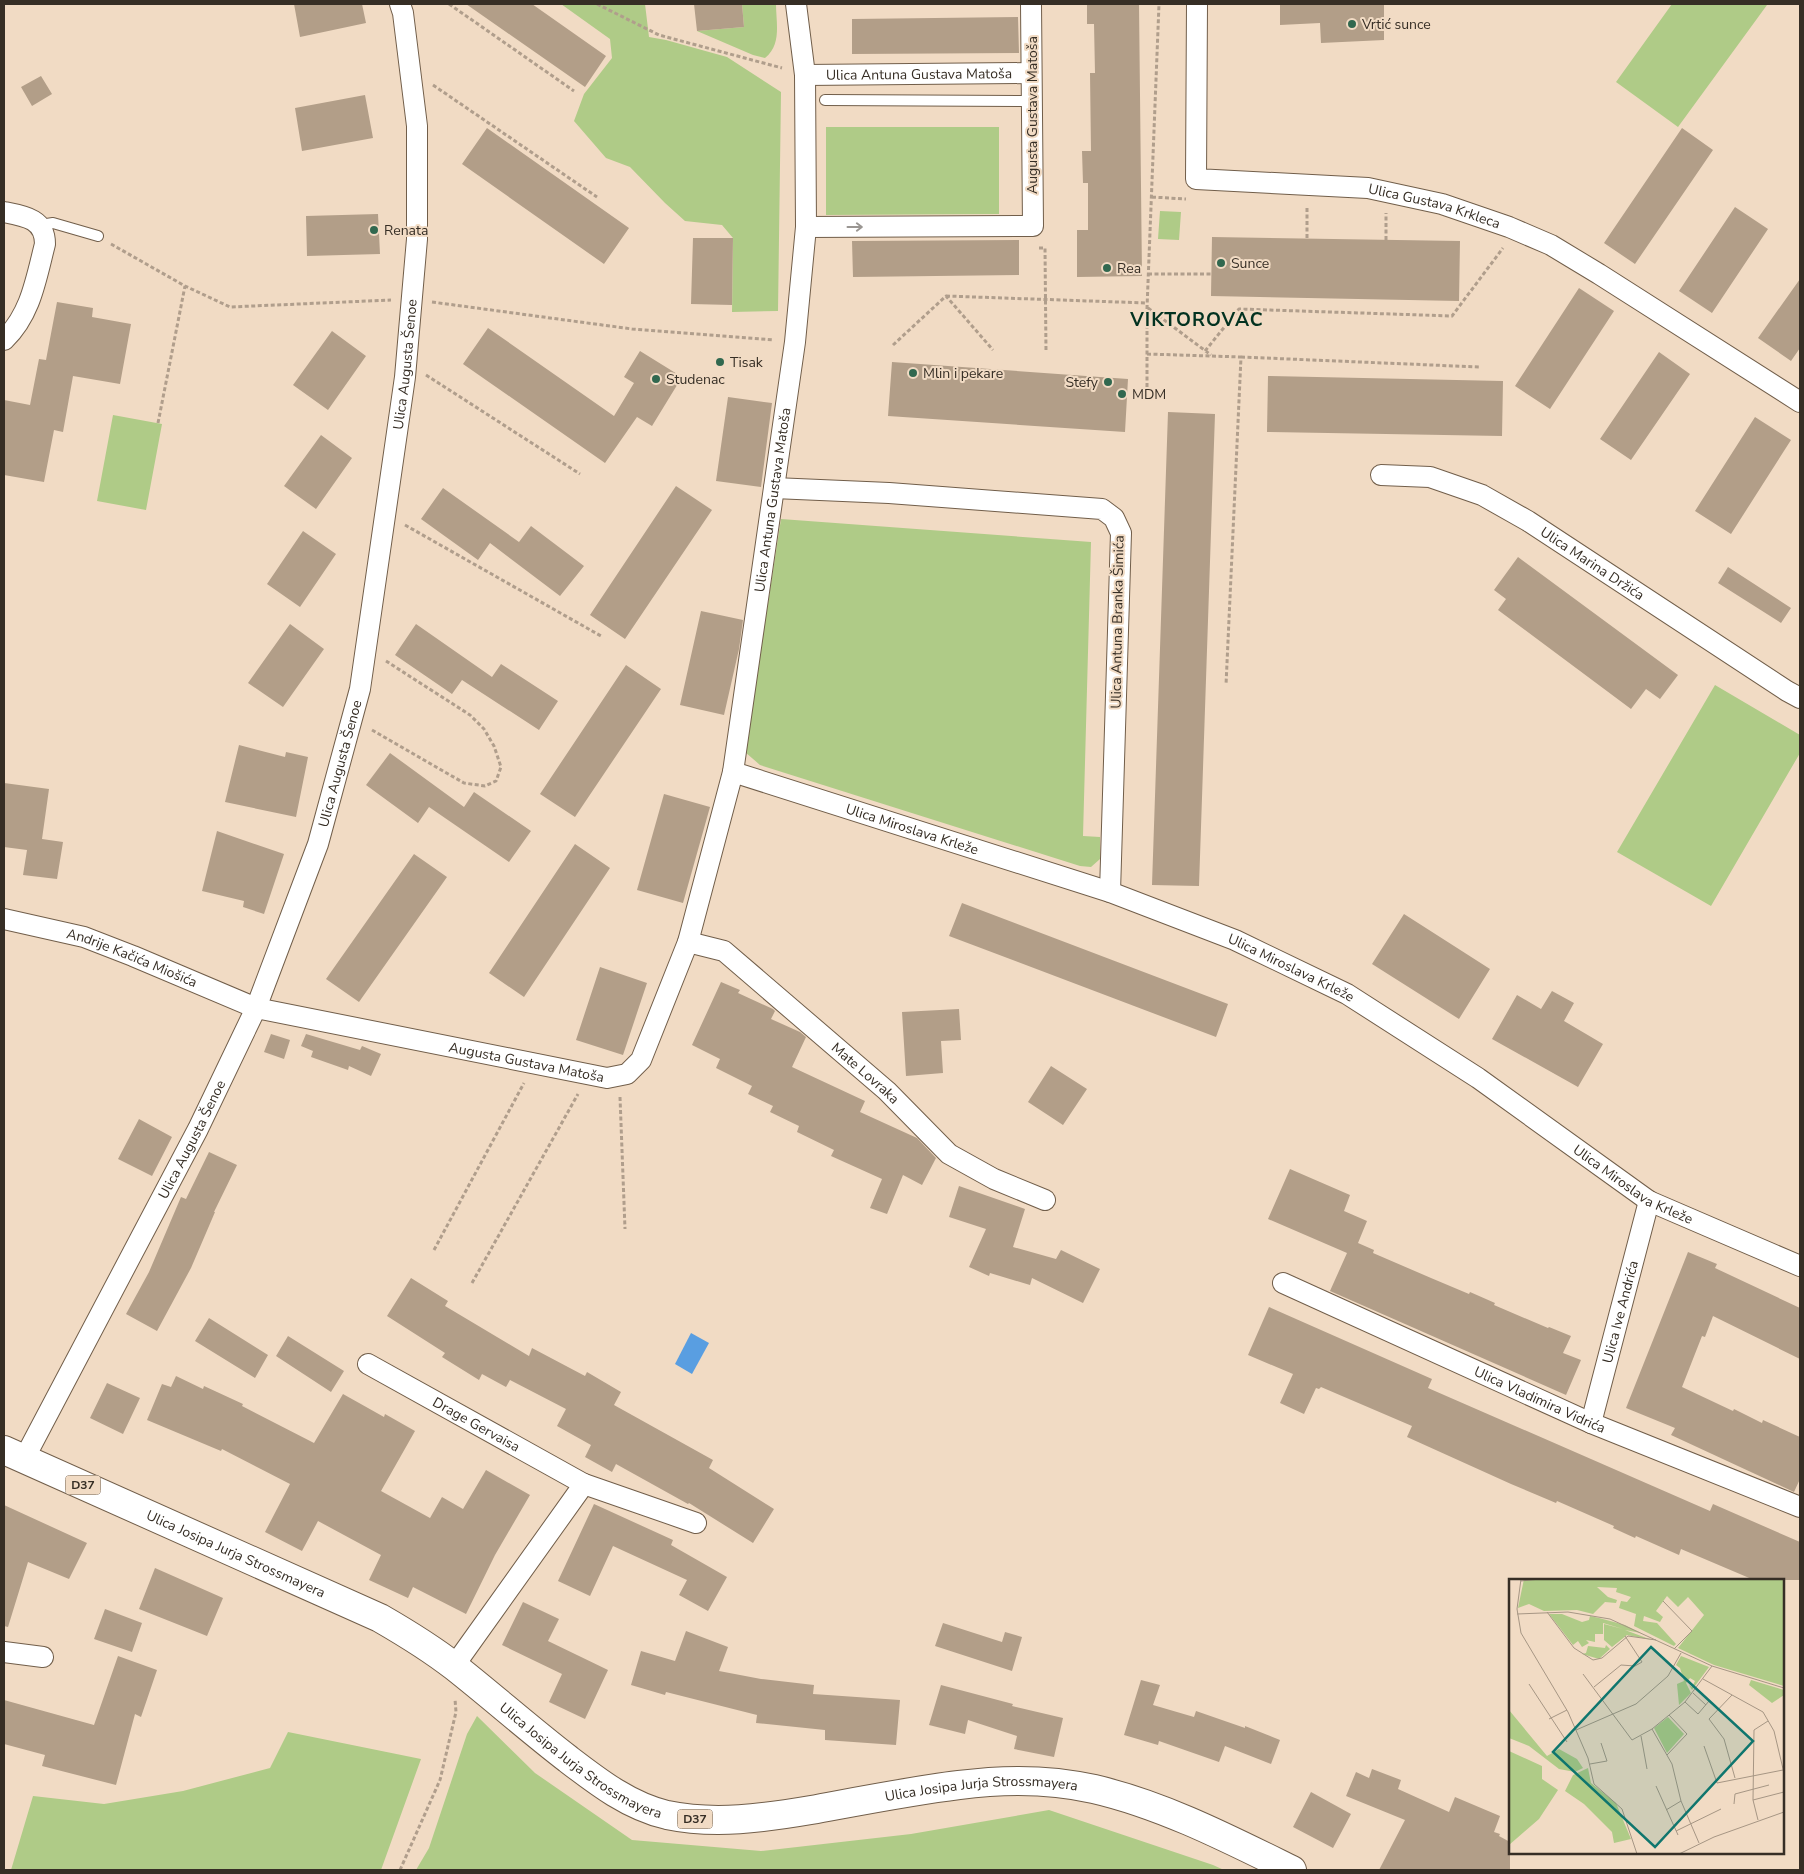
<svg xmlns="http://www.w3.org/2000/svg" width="1804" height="1874" viewBox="0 0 1804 1874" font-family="'Nunito Sans',sans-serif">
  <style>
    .green { fill: #afcb87 }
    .water { fill: #599ee1 }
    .building { fill: #b29e88 }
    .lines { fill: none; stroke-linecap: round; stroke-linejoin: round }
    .service-casing { stroke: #715e4a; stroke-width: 12 }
    .minor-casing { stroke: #715e4a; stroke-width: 22 }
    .primary-casing { stroke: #715e4a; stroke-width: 30 }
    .path { stroke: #b09e8c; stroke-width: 3; stroke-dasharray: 4 2.5; stroke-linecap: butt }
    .service { stroke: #fff; stroke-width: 10 }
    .minor { stroke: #fff; stroke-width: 20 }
    .primary { stroke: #fff; stroke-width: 28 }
    .oneway { stroke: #9a9692 }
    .poi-dot { fill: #31684f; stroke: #f1dbc4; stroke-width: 2 }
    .labels { text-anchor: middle; stroke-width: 4; stroke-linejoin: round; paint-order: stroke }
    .shield { fill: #f1dbc4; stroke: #6e6255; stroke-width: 1 }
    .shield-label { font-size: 12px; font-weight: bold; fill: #362e25 }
    .poi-label { font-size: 14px; fill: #362e25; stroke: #f1dbc4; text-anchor: start }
    .street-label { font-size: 14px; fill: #362e25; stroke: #f1dbc4 }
    .district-label { font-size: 19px; font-weight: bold; letter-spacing: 1px; fill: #023220; stroke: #f1dbc4 }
    .inset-road { fill: none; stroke: #a69684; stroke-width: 1 }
    .view { fill: #0f766e; fill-opacity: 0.15; stroke: #0f766e; stroke-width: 2.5 }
    .inset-edge { fill: none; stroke: #362e25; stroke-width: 2.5 }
  </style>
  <rect width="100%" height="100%" fill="#f1dbc4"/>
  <path class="green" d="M561 4H645L649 37 666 40 727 57 781 92 778 311 732 312 733 238 722 225 685 221 665 203 630 167 606 158 574 121 584 94 612 58 610 39Z
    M742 4H776C776 22 782 45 765 58L753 55 697 31 744 27Z
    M1672 4 1767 5 1678 127 1616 82Z
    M826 127H999V214L826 215Z
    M1160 211 1181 212 1179 240 1158 239Z
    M113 415 162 424 146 510 97 501Z
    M781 519 1091 542 1083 836 1100 837V859L1091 867 1080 866 760 765 745 752Z
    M1715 685 1800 735V753L1711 906 1617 852Z
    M477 1716 535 1773 632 1840 761 1851 911 1834 1049 1810 1213 1865 1224 1870H416L429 1848 467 1734Z
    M288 1732 421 1759 381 1870H11L33 1796 104 1804 183 1791 270 1768Z"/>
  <path class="water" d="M691 1333 709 1343 692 1374 675 1364Z"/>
  <path class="building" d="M294 4H362L366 23 300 37Z
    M466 4H532L606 56 585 87Z
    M694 4H742L744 27 697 31Z
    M1087 4H1139L1142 276 1077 277V230H1088V183H1083L1082 151H1091L1090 73H1095L1094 24H1087Z
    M1280 4H1384V40L1321 43 1320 23 1280 25Z
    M1018 17 1019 53 852 54V19Z
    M41 76 52 94 32 106 21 87Z
    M365 95 373 138 302 151 295 108Z
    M487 128 629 228 604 264 462 164Z
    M1682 128 1713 150 1635 264 1604 243Z
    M1735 207 1768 229 1712 313 1679 291Z
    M378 214 380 254 307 256 306 216Z
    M1212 237 1460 241 1459 301 1211 296Z
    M693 238H733L732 305 691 304Z
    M1019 240V275L853 277 852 241Z
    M1800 279V348L1791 361 1758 338Z
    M1579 288 1614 311 1550 409 1515 386Z
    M57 302 93 308 92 317 131 324 120 384 73 376 63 432 54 430 44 482 4 475V400L30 405 39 359 46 360Z
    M488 328 614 416 634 383 624 377 640 351 682 377 652 426 637 417 605 463 463 364Z
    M332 331 366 356 328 410 293 385Z
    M1659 352 1690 374 1631 460 1600 439Z
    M892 362 1128 379 1125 432 888 416Z
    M1268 376 1503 381 1502 436 1267 432Z
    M728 397 772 403 761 487 716 481Z
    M1168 412 1215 414 1199 886 1152 885Z
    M1755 417 1791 440 1731 534 1695 511Z
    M321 435 352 458 316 509 284 486Z
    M676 486 712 510 625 639 590 615Z
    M443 488 519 542 531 526 584 566 560 596 490 543 478 560 421 519Z
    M303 531 336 554 300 607 267 584Z
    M1518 557 1678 675 1660 699 1646 689 1631 709 1498 610 1506 599 1494 590Z
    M1728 567 1791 608 1781 623 1718 583Z
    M701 611 743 620 739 649 724 715 680 705Z
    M290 624 324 649 283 707 248 683Z
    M416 624 492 677 501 664 558 701 539 730 462 680 452 694 395 655Z
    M626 665 661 689 575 817 540 794Z
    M239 745 285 757 286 752 308 757 296 817 225 802Z
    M390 753 464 807 474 792 531 831 509 862 429 807 418 823 366 785Z
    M4 783 49 789 42 839 63 842 57 879 23 875 27 850 4 847Z
    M664 794 710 807 683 903 637 890Z
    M217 831 284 854 264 914 243 907 244 901 202 891Z
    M575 844 610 868 524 997 489 973Z
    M414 854 447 877 359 1002 326 979Z
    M962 903 1228 1004 1216 1037 949 936Z
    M1404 914 1490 969 1459 1019 1372 964Z
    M600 967 647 983 623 1055 576 1040Z
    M721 982 740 990 738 993 773 1009 775 1011 771 1019 800 1032 806 1037 792 1067 865 1101 860 1112 917 1138 936 1158 922 1185 903 1175 887 1214 870 1208 882 1179 831 1156 834 1150 797 1132 799 1126 770 1112 773 1106 748 1094 752 1086 716 1068 720 1059 692 1045Z
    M1552 991 1574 1003 1564 1021 1603 1044 1578 1087 1492 1039 1517 995 1541 1009Z
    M959 1009 961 1040 941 1041 943 1073 906 1076 902 1012Z
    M271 1034 290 1040 284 1059 264 1052Z
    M306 1034 360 1050 362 1046 381 1054 371 1076 349 1066 348 1070 311 1057 313 1051 301 1046Z
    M1051 1066 1087 1089 1063 1125 1028 1102Z
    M139 1119 172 1137 152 1176 118 1159Z
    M209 1152 237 1165 214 1212H215L191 1268 157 1331 126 1314 149 1272 181 1197 186 1199Z
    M1290 1169 1350 1195 1344 1211 1367 1221 1358 1243 1374 1250 1373 1253 1431 1278 1469 1294 1470 1292 1495 1303 1494 1305 1548 1328 1549 1327 1571 1336 1563 1353 1581 1360 1566 1395 1330 1291 1347 1253 1268 1219Z
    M959 1186 1025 1209 1013 1247 1056 1259 1061 1250 1100 1269 1083 1303 1032 1278 1030 1285 990 1273 989 1276 969 1267 986 1229 949 1217Z
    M1688 1252 1717 1264 1715 1268 1800 1308V1359L1713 1316 1705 1337 1702 1336 1682 1387 1733 1411 1734 1409 1762 1423 1763 1420 1800 1437V1479L1794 1492 1671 1435 1675 1428 1626 1408Z
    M411 1278 448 1301 445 1306 529 1356 532 1348 585 1376 587 1372 621 1392 614 1405 713 1460 709 1468 774 1509 753 1543 689 1503 688 1504 616 1464 612 1472 585 1457 591 1445 557 1426 566 1409 510 1380 506 1387 482 1374 479 1380 442 1357 445 1353 387 1316Z
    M1269 1307 1432 1379 1428 1388 1710 1511 1713 1504 1800 1542V1580H1754L1681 1549 1679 1555 1636 1536 1635 1538 1613 1528 1614 1526 1557 1501 1556 1503 1511 1484 1407 1437 1412 1426 1321 1387 1319 1389 1316 1388 1304 1414 1280 1403 1293 1374 1248 1355Z
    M209 1318 268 1355 255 1378 195 1341Z
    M288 1336 344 1371 331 1392 276 1356Z
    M176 1376 203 1389 204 1386 243 1404 242 1406 314 1443 343 1394 384 1417 385 1414 415 1431 381 1491 430 1518 442 1497 463 1509 486 1470 530 1495 495 1555 466 1614 413 1587 408 1598 369 1580 381 1555 318 1521 302 1551 265 1532 290 1484 222 1449 221 1451 147 1420 162 1384 171 1387Z
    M107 1383 140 1398 123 1434 90 1418Z
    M594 1504 673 1540 671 1545 727 1577 708 1611 679 1595 687 1580 613 1546 590 1596 558 1581Z
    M4 1505 87 1543 69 1579 28 1562 8 1627 4 1626Z
    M155 1568 223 1598 207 1636 139 1609Z
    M523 1602 559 1619 548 1641 608 1670 585 1719 549 1702 562 1674 502 1645Z
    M105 1609 142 1623 132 1652 94 1639Z
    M943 1623 1002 1642 1005 1632 1022 1637 1012 1671 935 1646Z
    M686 1631 728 1647 719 1671 761 1679 814 1685 813 1694 900 1700 896 1745 825 1740V1730L756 1723 757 1715 666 1692 665 1695 631 1685 641 1651 675 1661Z
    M118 1656 157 1670 141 1717 135 1714 116 1785 42 1766 45 1755 4 1744V1700L94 1725Z
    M1141 1680 1160 1685 1153 1705 1194 1717 1196 1711 1245 1728V1726L1280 1740 1271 1764 1225 1746 1219 1762 1159 1741 1158 1745 1124 1735Z
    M941 1685 1013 1704 1012 1706 1063 1718 1054 1757 1014 1749 1017 1736 968 1720 965 1734 929 1725Z
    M1372 1769 1401 1780 1398 1789 1449 1812 1455 1797 1500 1816 1494 1832 1500 1834 1499 1836 1510 1842V1870H1379L1405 1820 1346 1796 1356 1772 1369 1778Z
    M1311 1792 1351 1814 1333 1848 1293 1827Z"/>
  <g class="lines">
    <defs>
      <path id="service" d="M825 100 1032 101
        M40 225 53 223 98 236"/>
      <g id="minor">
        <path id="s1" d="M1197 4 1196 179 1368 188 1442 204 1509 227 1551 245 1599 274 1800 402"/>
        <path id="s2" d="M805 75 1031 73"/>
        <path d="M4 212C25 216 45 219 45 244 36 279 31 314 4 340"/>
        <path d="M806 227 1033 226 1031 4"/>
        <path id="s3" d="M1381 475 1430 477 1482 495 1528 521 1787 691 1800 698"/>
        <path d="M774 488 889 493 1102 509 1114 518 1121 533 1110 892"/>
        <path id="s4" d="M733 772 1110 892 1235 940 1347 994 1478 1078 1649 1201 1800 1266"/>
        <path id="s5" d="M4 919 84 937 133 956 256 1008 607 1078 627 1074 641 1060 688 942 733 772 795 342 806 227 805 75 796 4"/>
        <path id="s6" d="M688 942 724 951 887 1091 949 1154 994 1179 1045 1200"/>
        <path id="s7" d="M1283 1283 1591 1423 1800 1507"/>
        <path id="s8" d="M368 1364 584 1484 454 1666"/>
        <path id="s9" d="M1591 1423 1649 1201"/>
        <path id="s10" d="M24 1459 198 1129 256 1008 318 844 360 689 405 377 417 239V126L403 13 400 4"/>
        <path d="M584 1484 696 1523"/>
        <path d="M4 1652 43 1657"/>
      </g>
      <g id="primary">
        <path id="s11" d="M4 1450 380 1618C406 1633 432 1649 455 1667 493 1697 529 1729 568 1759 598 1782 629 1806 667 1815 715 1825 764 1818 811 1810 860 1801 910 1791 959 1785 1004 1779 1050 1779 1094 1789 1163 1805 1229 1839 1292 1870"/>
      </g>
    </defs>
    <use href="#service" class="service-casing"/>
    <use href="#minor" class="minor-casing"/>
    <use href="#primary" class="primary-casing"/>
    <path class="path" d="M449 4 574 91
      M597 4 659 35 782 68
      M433 85 597 197
      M1152 197 1186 199
      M1307 238V206
      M1386 240V213
      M111 244 185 286 230 307 391 300
      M1039 248H1045L1046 352
      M1148 274H1212
      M946 296 1147 303
      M432 302 632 329 774 340
      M1148 308 1211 355
      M893 345 946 296 993 350
      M1205 351 1239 309 1452 316 1503 248
      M1147 354 1241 357 1226 685
      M1241 357 1479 367
      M426 375 580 474
      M1147 387V308L1159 4
      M158 423 185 286
      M405 525 601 636
      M372 730 464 783 485 786 496 781 501 767 494 746 484 729 470 715 386 661
      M620 1097 625 1229
      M434 1250 524 1083
      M472 1283 578 1094
      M400 1870 440 1780 456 1712 455 1699"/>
    <use href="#service" class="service"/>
    <use href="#minor" class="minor"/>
    <use href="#primary" class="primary"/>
  </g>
  <defs><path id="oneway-shaft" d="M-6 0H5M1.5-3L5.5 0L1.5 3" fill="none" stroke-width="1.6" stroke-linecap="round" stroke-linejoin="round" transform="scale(1.25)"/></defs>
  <use class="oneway" href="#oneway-shaft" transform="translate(855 227)"/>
  <g class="poi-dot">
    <circle cx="1352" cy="24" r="5"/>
    <circle cx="374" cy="230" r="5"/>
    <circle cx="1221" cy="263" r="5"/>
    <circle cx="1107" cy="268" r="5"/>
    <circle cx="720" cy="362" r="5"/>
    <circle cx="913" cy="373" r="5"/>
    <circle cx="656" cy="379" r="5"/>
    <circle cx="1108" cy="382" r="5"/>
    <circle cx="1122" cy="394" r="5"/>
  </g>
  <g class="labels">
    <g class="shield">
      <rect x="65.5" y="1475.5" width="35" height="19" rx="4"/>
      <rect x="677.5" y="1809.5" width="35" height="19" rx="4"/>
    </g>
    <g class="shield-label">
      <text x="83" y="1489">D37</text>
      <text x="695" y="1823">D37</text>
    </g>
    <g class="poi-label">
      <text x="1362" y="29">Vrtić sunce</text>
      <text x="384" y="235">Renata</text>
      <text x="1231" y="268">Sunce</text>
      <text x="1117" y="273">Rea</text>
      <text x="730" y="367">Tisak</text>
      <text x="923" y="378">Mlin i pekare</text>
      <text x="666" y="384">Studenac</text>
      <text x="1098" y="387" text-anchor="end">Stefy</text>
      <text x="1132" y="399">MDM</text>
    </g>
    <g class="street-label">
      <text dy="5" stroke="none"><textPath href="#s2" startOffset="114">Ulica Antuna Gustava Matoša</textPath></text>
      <text transform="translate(1032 115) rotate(-90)" y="5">Augusta Gustava Matoša</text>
      <text dy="5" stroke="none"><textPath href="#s1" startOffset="416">Ulica Gustava Krkleca</textPath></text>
      <text dy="5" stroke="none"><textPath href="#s10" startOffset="1171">Ulica Augusta Šenoe</textPath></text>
      <text dy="5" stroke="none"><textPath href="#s5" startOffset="1244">Ulica Antuna Gustava Matoša</textPath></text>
      <text dy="5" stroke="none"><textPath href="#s3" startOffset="234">Ulica Marina Držića</textPath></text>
      <text transform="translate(1117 622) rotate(-89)" y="5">Ulica Antuna Branka Šimića</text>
      <text dy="5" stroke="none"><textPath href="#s10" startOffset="766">Ulica Augusta Šenoe</textPath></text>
      <text dy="5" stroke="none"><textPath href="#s4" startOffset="188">Ulica Miroslava Krleže</textPath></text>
      <text dy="5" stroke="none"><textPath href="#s5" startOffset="134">Andrije Kačića Miošića</textPath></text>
      <text dy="5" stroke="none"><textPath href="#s4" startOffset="592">Ulica Miroslava Krleže</textPath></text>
      <text dy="5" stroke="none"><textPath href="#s5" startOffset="544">Augusta Gustava Matoša</textPath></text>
      <text dy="5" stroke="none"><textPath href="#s6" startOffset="224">Mate Lovraka</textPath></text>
      <text dy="5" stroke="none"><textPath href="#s10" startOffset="361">Ulica Augusta Šenoe</textPath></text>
      <text dy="5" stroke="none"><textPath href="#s4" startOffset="998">Ulica Miroslava Krleže</textPath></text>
      <text dy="5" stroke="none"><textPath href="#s9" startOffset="115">Ulica Ive Andrića</textPath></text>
      <text dy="5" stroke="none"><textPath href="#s7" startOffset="282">Ulica Vladimira Vidrića</textPath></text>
      <text dy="5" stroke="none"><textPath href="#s8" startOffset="124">Drage Gervaisa</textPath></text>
      <text dy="5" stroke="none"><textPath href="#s11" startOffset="254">Ulica Josipa Jurja Strossmayera</textPath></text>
      <text dy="5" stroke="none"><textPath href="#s11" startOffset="659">Ulica Josipa Jurja Strossmayera</textPath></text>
      <text dy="5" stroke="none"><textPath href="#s11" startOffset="1079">Ulica Josipa Jurja Strossmayera</textPath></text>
    </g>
    <g class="district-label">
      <text x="1197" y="326">VIKTOROVAC</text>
    </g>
  </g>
  <g transform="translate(1509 1579)">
    <rect width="275" height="275" fill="#f1dbc4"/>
    <path d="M15 0H275V107L205 86 169 69 195 36 179 18 169 28 158 17 147 32 154 38 151 43 135 37 134 42 148 44 167 65 165 67 125 47 127 35 110 29 112 22 118 23 122 18 107 13 108 9 88 8 99 18 108 21 107 24 96 23 84 35 68 31 35 32 20 25 9 29ZM40 35H53L73 43 80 41 81 37 90 39 116 46 132 54 116 51 143 61 118 56 103 68 95 61V45L114 50 94 44V55H86V63L77 61 80 64 73 68 69 62 64 66ZM97 66 101 70 90 80 73 75 77 74 79 67 96 69ZM172 77 200 88 183 111 180 106 183 108 186 102 181 99 177 104 182 114 170 126 168 105 175 102 171 89 167 86ZM242 101 275 111V116L263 124 240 106ZM0 131 38 177 50 170 68 180 74 189 66 193 50 190 20 167 0 159ZM159 138 175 155 158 174 145 149ZM0 172 33 187V200L49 211 30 240 0 266ZM79 189 82 204 107 224 122 260 105 264 103 253 75 225 56 212 64 196Z" fill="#afcb87"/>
    <path class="inset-road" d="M12 0 8 30 12 54 59 133 79 179 85 205 113 230 128 275M12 2 31 0M154 22 183 52 165 70M38 33 65 69 84 81 93 79 119 57 147 61M8 35 59 33 101 40 203 87 275 109M74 95 123 161 143 150 176 123 203 87M194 100 254 133 265 152 275 194M20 105 58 163M85 108 112 86 126 87 133 83 116 57M184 114 197 126M223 116 200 140 215 160 226 199M176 123 189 135 200 122M40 140 58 131M143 150 163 185 172 222 190 264M67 151 127 125 159 97 172 74M132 157 138 190M195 167 208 204 274 191M158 176 178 155 160 136M81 185 98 182 92 164M147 207 169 256M244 221 275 213M225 225 226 215 260 206M157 231 172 222M249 241 244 221 245 151 259 142M167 252 212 230M170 275 205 258 275 233"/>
    <path class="view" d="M142 68 244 162 146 268 44 173Z"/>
    <rect width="275" height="275" class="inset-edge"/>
  </g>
  <rect width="1804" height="1874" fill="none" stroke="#362e25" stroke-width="10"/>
</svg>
